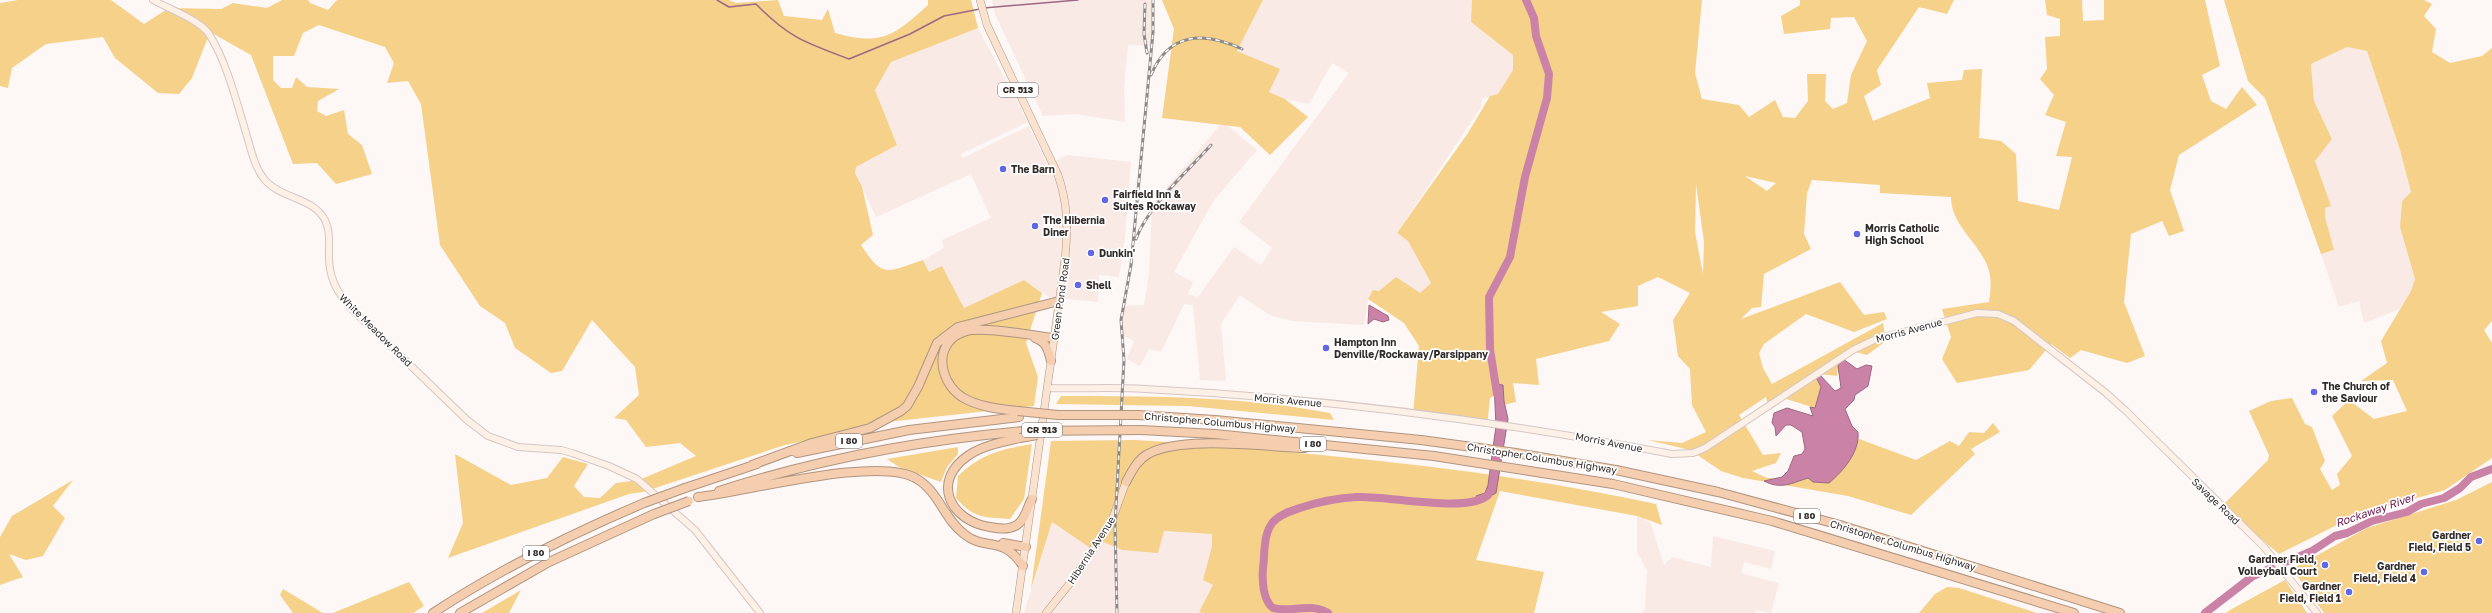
<svg xmlns="http://www.w3.org/2000/svg" width="2492" height="613" viewBox="0 0 2492 613" font-family="'Golos Text',sans-serif">
  <style>
    .built { fill: #f9eae6 }
    .green { fill: #f5d18a; fill-rule: evenodd }
    .water { fill: #ca83a7; stroke: #9c6981 }
    .lines { fill: none; stroke-linecap: round; stroke-linejoin: round }
    .stream { stroke: #9c6981; stroke-width: 1.5 }
    .river { stroke: #ca83a7; stroke-width: 8 }
    .secondary-casing { stroke: #d6c7c3; stroke-width: 8 }
    .primary-casing { stroke: #b09580; stroke-width: 8 }
    .highway-casing { stroke: #b09580; stroke-width: 10 }
    .secondary { stroke: #fcf0e7; stroke-width: 6 }
    .primary { stroke: #f9e2cf; stroke-width: 7 }
    .highway { stroke: #f5ceaf; stroke-width: 8 }
    .rail-casing { stroke: #8e8987; stroke-width: 3 }
    .rail { stroke: #fff; stroke-width: 1.5; stroke-dasharray: 4.5; stroke-linecap: butt }
    .highway-bridge-casing { stroke: #b09580; stroke-width: 10; stroke-linecap: butt }
    .highway-bridge { stroke: #f5ceaf; stroke-width: 8 }
    .poi-dot { fill: #5f68e0; stroke: #fff; stroke-width: 1.5 }
    .labels { text-anchor: middle; stroke-width: 3.5; stroke-linejoin: round; paint-order: stroke }
    .shield { fill: #fff; stroke: #6e6b69; stroke-width: 1 }
    .shield-label { font-size: 9px; font-weight: bold; fill: #302b29 }
    .poi-label { font-size: 10px; font-weight: bold; fill: #302b29; stroke: #fff; text-anchor: start }
    .street-label { font-size: 10px; fill: #302b29; stroke: #fff }
    .water-label { font-size: 11px; font-style: italic; fill: #732051; stroke: #fff }
  </style>
  <rect width="100%" height="100%" fill="#fdf7f5"/>
  <path class="built" d="M992 0H1151L1153 46 1128 45 1124 88 1125 122 1076 114 1043 116 995 14Z
    M1263 0H1472L1471 22 1513 55V70L1498 94 1482 99 1481 107 1397 233 1408 241 1431 283 1420 294 1396 277 1379 291 1369 295 1364 325 1292 321 1269 315 1240 295 1221 324 1226 381 1200 380 1193 305 1184 304 1161 352 1149 349 1140 366 1127 359 1134 341 1121 335 1124 306 1144 305 1149 274 1152 205 1220 125H1227L1257 150 1214 200 1174 272 1193 282 1188 294 1198 297 1234 247 1261 265 1272 248 1239 222 1349 73 1332 63 1309 104 1285 99 1269 92 1279 69 1237 51Z
    M978 28 1028 122 961 154 963 158 1029 126 1047 164 1068 155 1131 162 1125 237 1119 277 1099 275 1098 302 1049 297 1024 280 964 308 942 266 929 272 923 260 944 248 942 240 991 218 971 174 876 217 855 173 856 167 897 145 875 90 891 62Z
    M2347 47 2367 51 2400 150 2411 192 2402 201 2400 227 2415 279 2411 291 2400 309 2364 323 2359 301 2339 307 2321 254 2334 250 2325 217V208L2331 206 2315 161 2332 138 2314 101 2311 64Z
    M1637 516 1650 522 1664 565 1672 557 1711 567 1713 536 1775 551 1771 569 1744 562 1741 573 1779 583 1771 613 1756 610 1755 613H1642L1645 609 1647 570 1637 552Z
    M1052 522 1095 550 1101 541 1164 531 1212 534V546L1203 580 1213 585 1199 612 1203 613H1024Z"/>
  <path class="green" d="M18 0H111L144 24 169 8 221 9 233 3 267 8 282 0H308L310 3 328 10 337 0H729L736 3 778 0 784 16 822 20 828 9 835 33C882 46 894 36 928 5V0H971L978 28 891 62 875 90 897 145 856 167 855 173 862 187 873 235 861 245C883 279 887 272 923 260L929 272 942 266 964 308 1024 280 1042 293 1026 343 1038 377 1034 406 896 421 785 445 643 492 629 494 448 558 463 523 455 454 511 485 547 478 563 457 588 464 574 486 584 497 600 498 616 483 639 480 696 456 680 443 646 447 626 420 614 418 639 395 635 367 592 320 562 371 551 373 515 348 505 323 480 306 440 245 421 104 408 81 387 83 394 63 385 47 319 25 303 33 294 56H273V80L281 88H292L296 77 307 87 339 89 318 101 317 111 326 116 344 110 348 134 362 145 372 174 336 184 317 163 293 164 251 55 210 32 192 78 179 94 158 93 115 58 103 37 46 44 12 68 8 88 0 86V3Z
    M1162 0H1263L1237 51 1280 69 1269 92 1285 99 1308 117 1270 155 1240 127 1162 118 1174 29Z
    M1472 0H1702L1695 73 1702 99 1739 105 1749 117 1775 100 1783 117 1795 118 1808 101 1807 74H1826L1825 101 1833 109 1847 103 1851 75 1867 41 1854 17 1831 18 1830 29 1784 34 1781 16 1800 5V0H1954L1947 14 1919 7 1877 70 1881 85 1864 96 1873 121 1930 98 1927 83 1962 80 1964 70 1982 69 1979 138 2001 141 2016 154 2018 201 2059 210 2072 157 2056 156 2066 122 2045 115 2054 95 2040 79 2047 69 2045 37 2060 36V19L2047 15 2045 0H2082L2083 21 2104 20V0H2205L2220 66 2202 75 2211 101 2226 109 2242 87 2257 105 2179 155 2170 190 2184 231 2169 236 2162 221 2131 234 2124 302 2145 356 2127 363 2081 350 2070 358 2051 344 2029 370 1957 383 1942 359 1951 337 1942 309 1989 302C1991 289 1992 277 1987 265 1976 240 1951 224 1951 197L1880 193V185L1812 180 1807 193 1804 234 1811 249 1764 274 1761 307 1752 308 1741 319 1840 282 1864 315 1884 312 1887 319 1854 332 1806 314 1764 344 1759 353 1763 368 1772 384 1883 323 1886 341 1867 355 1851 351 1838 366 1837 376 1819 374 1821 387 1815 408 1780 397 1767 402 1766 397 1739 415 1763 455 1781 453 1776 463 1752 471 1767 478H1786L1851 436 1916 460 1950 441 1959 446 1969 432 1984 433 1993 423 2000 432 1971 449 1975 454 1911 515 1848 496 1743 478 1721 471 1690 450 1648 440 1682 443 1706 432 1692 405 1690 369 1678 356 1673 320 1690 293 1658 277 1638 286V306L1601 312 1620 324 1609 341 1536 359 1539 385 1513 383 1516 402 1503 405 1500 393 1490 398 1487 427 1413 415 1419 346 1404 323 1368 299 1373 290 1379 291 1396 277 1420 293 1431 283 1408 241 1397 233 1468 133 1490 96 1498 94 1513 70V55L1471 22ZM1745 176 1776 183 1767 191ZM1696 184 1704 242 1703 274 1695 232Z
    M2224 0H2424L2432 4 2424 16 2436 29 2432 52 2450 63 2482 56 2492 48V321L2484 330 2492 343V458L2445 490 2357 515 2279 554 2222 506 2268 460 2269 455 2249 411 2271 401 2292 398 2305 424 2312 427 2325 461 2320 469 2332 490 2340 485 2337 474 2352 456 2332 416 2349 400 2374 419 2407 411 2393 380 2361 381 2387 363 2381 341 2411 291 2415 279 2400 227 2402 201 2411 192 2400 150 2367 51 2347 47 2311 64 2314 101 2332 139 2315 161 2331 206 2325 208V217L2334 250 2321 254 2265 98 2248 81Z
    M1061 396C1150 396 1242 396 1330 413L1334 420 1188 406 1056 404Z
    M1134 440C1197 443 1259 449 1321 455 1434 466 1546 480 1656 504L1662 525 1637 516 1500 491 1476 560 1544 572 1534 613H1203L1199 612 1213 585 1203 580 1212 546V534L1164 531 1158 553 1122 550 1101 541 1095 551 1052 522 1031 589 1051 441Z
    M1032 444 1024 499 1010 519C983 517 975 519 956 498L958 476C981 454 1001 449 1032 444Z
    M958 447V454L947 467 941 482 899 467 887 459Z
    M73 480 53 506 65 518 43 556 26 560 9 554 23 577 0 585V537L12 516Z
    M2492 482V613H2324L2292 569 2367 528 2456 500Z
    M2285 580 2307 613H2226L2230 610Z
    M409 582 424 606 413 613H333Z
    M1947 587 1959 588 2037 613H1919L1935 594Z
    M283 589 323 613H293L280 595Z
    M521 590 509 613H481H482Z"/>
  <path class="water" d="M1369 305 1388 316 1389 320 1383 322 1374 319 1368 324Z
    M1843 359 1857 369 1866 365 1872 366 1868 386 1855 395 1854 400 1845 409 1852 426 1858 432C1860 452 1843 471 1829 483L1813 482 1808 478C1792 483 1781 490 1764 481L1782 477 1788 471 1794 456 1802 454 1805 449 1802 432 1791 425H1786L1776 436 1775 427 1772 423 1774 413 1787 408 1813 416 1810 407 1815 408 1821 387 1816 377 1819 374 1835 391 1841 388 1838 366Z
    M1494 384 1503 385 1504 401 1508 419 1496 493 1479 502 1476 496 1485 493 1488 485 1496 426Z"/>
  <g class="lines">
    <path class="stream" d="M717 0 729 7 756 4C789 38 806 43 849 59L910 34 944 16 980 9
      M984 8 1078 0"/>
    <path class="river" d="M1497 394 1490 349 1489 297 1510 257 1525 177 1547 98 1549 74 1536 36 1534 18 1526 0
      M1328 613C1310 602 1290 613 1273 608 1263 601 1262 580 1263 568 1265 553 1263 534 1273 522 1280 514 1291 511 1300 508 1318 502 1338 498 1357 497 1386 495 1468 514 1488 495
      M2205 613 2253 576 2312 551 2335 536 2347 533 2372 521 2407 512 2421 504 2444 498 2460 488 2471 477 2492 469"/>
    <defs>
      <path id="secondary" d="M153 0C167 8 200 20 209 34 226 60 237 103 246 133 251 149 254 167 265 180 281 199 313 197 325 220 330 230 329 241 329 252 328 276 336 292 352 309L467 420 488 436 518 447 561 450 572 453 609 466 637 479 695 530 760 613
        M1047 388C1080 389 1113 387 1145 389 1323 398 1498 421 1672 454L1693 453 1705 448 1853 350 1876 339 1977 313 1998 314 2014 321 2106 393 2126 411 2264 547 2317 613"/>
      <path id="primary" d="M980 0 987 25 1058 175C1068 204 1068 229 1065 259L1016 613
        M1046 613 1075 577 1112 520 1126 482"/>
      <path id="highway" d="M1035 338C1047 342 1048 350 1051 361
        M1018 411C998 409 979 407 962 397 937 380 933 340 967 331 983 326 1035 336 1054 338
        M1058 415H1120
        M1138 415 1215 420 1421 440 1516 453 1616 470 1718 492 1840 525 2120 613
        M1141 430 1215 434 1434 456 1613 484 1772 521 2074 613
        M1020 438C1003 442 984 445 969 455 930 481 950 521 990 527 999 529 1009 530 1017 525 1026 519 1027 507 1032 499
        M797 453 909 430 1019 417
        M752 465 812 443 870 428 901 411 907 406 918 387 937 343 958 327 1059 301
        M1126 482C1132 471 1137 460 1148 454 1181 435 1266 447 1305 448
        M685 488 757 464
        M719 491C819 459 920 440 1025 431
        M698 497C746 492 880 455 917 479 939 492 944 519 964 534 986 552 1002 534 1023 566
        M1003 543 1026 547
        M433 613C500 569 571 534 644 503
        M460 613 549 562 654 514"/>
    </defs>
    <use href="#secondary" class="secondary-casing"/>
    <use href="#primary" class="primary-casing"/>
    <use href="#highway" class="highway-casing"/>
    <use href="#secondary" class="secondary"/>
    <use href="#primary" class="primary"/>
    <use href="#highway" class="highway"/>
    <defs>
      <path id="rail" d="M1145 4 1144 34 1147 53
        M1151 75C1169 32 1204 31 1242 49
        M1136 239C1148 206 1187 172 1211 145
        M1117 613 1115 525 1124 360 1121 320 1131 265 1153 32V0"/>
    </defs>
    <use href="#rail" class="rail-casing"/>
    <use href="#rail" class="rail"/>
    <defs>
      <path id="highway-bridge" d="M1018 411 1058 415
        M1120 415H1138
        M1025 431 1141 430
        M1020 438 1037 435
        M644 503 685 488
        M654 514 689 501"/>
    </defs>
    <use href="#highway-bridge" class="highway-bridge-casing"/>
    <use href="#highway-bridge" class="highway-bridge"/>
  </g>
  <g class="poi-dot">
    <circle cx="1003" cy="169" r="4"/>
    <circle cx="1105" cy="200" r="4"/>
    <circle cx="1035" cy="226" r="4"/>
    <circle cx="1857" cy="234" r="4"/>
    <circle cx="1091" cy="253" r="4"/>
    <circle cx="1078" cy="285" r="4"/>
    <circle cx="1326" cy="348" r="4"/>
    <circle cx="2314" cy="392" r="4"/>
    <circle cx="2479" cy="541" r="4"/>
    <circle cx="2325" cy="565" r="4"/>
    <circle cx="2424" cy="572" r="4"/>
    <circle cx="2349" cy="592" r="4"/>
  </g>
  <g class="labels">
    <g class="shield">
      <rect x="998" y="83" width="40" height="14" rx="3"/>
      <rect x="1022" y="423" width="40" height="14" rx="3"/>
      <rect x="836" y="434" width="26" height="14" rx="3"/>
      <rect x="1300" y="437" width="26" height="14" rx="3"/>
      <rect x="1794" y="509" width="26" height="14" rx="3"/>
      <rect x="523" y="546" width="26" height="14" rx="3"/>
    </g>
    <g class="shield-label">
      <text x="1018" y="93">CR 513</text>
      <text x="1042" y="433">CR 513</text>
      <text x="849" y="444">I 80</text>
      <text x="1313" y="447">I 80</text>
      <text x="1807" y="519">I 80</text>
      <text x="536" y="556">I 80</text>
    </g>
    <g class="poi-label">
      <text x="1011" y="173">The Barn</text>
      <text x="1113" y="198">Fairfield Inn &amp;<tspan x="1113" dy="12">Suites Rockaway</tspan></text>
      <text x="1043" y="224">The Hibernia<tspan x="1043" dy="12">Diner</tspan></text>
      <text x="1865" y="232">Morris Catholic<tspan x="1865" dy="12">High School</tspan></text>
      <text x="1099" y="257">Dunkin'</text>
      <text x="1086" y="289">Shell</text>
      <text x="1334" y="346">Hampton Inn<tspan x="1334" dy="12">Denville/Rockaway/Parsippany</tspan></text>
      <text x="2322" y="390">The Church of<tspan x="2322" dy="12">the Saviour</tspan></text>
      <text x="2471" y="539" text-anchor="end">Gardner<tspan x="2471" dy="12">Field, Field 5</tspan></text>
      <text x="2317" y="563" text-anchor="end">Gardner Field,<tspan x="2317" dy="12">Volleyball Court</tspan></text>
      <text x="2416" y="570" text-anchor="end">Gardner<tspan x="2416" dy="12">Field, Field 4</tspan></text>
      <text x="2341" y="590" text-anchor="end">Gardner<tspan x="2341" dy="12">Field, Field 1</tspan></text>
    </g>
    <g class="street-label">
      <text transform="translate(1060 299) rotate(-82)" y="4">Green Pond Road</text>
      <text transform="translate(376 330) rotate(45)" y="4">White Meadow Road</text>
      <text transform="translate(1909 330) rotate(-15)" y="4">Morris Avenue</text>
      <text transform="translate(1288 400) rotate(5)" y="4">Morris Avenue</text>
      <text transform="translate(1220 422) rotate(5)" y="4">Christopher Columbus Highway</text>
      <text transform="translate(1609 442) rotate(11)" y="4">Morris Avenue</text>
      <text transform="translate(1542 458) rotate(9)" y="4">Christopher Columbus Highway</text>
      <text transform="translate(2216 501) rotate(44)" y="4">Savage Road</text>
      <text transform="translate(1903 545) rotate(17)" y="4">Christopher Columbus Highway</text>
      <text transform="translate(1091 550) rotate(-57)" y="4">Hibernia Avenue</text>
    </g>
    <g class="water-label">
      <text transform="translate(2375 510) rotate(-19)" y="4">Rockaway River</text>
    </g>
  </g>
</svg>
